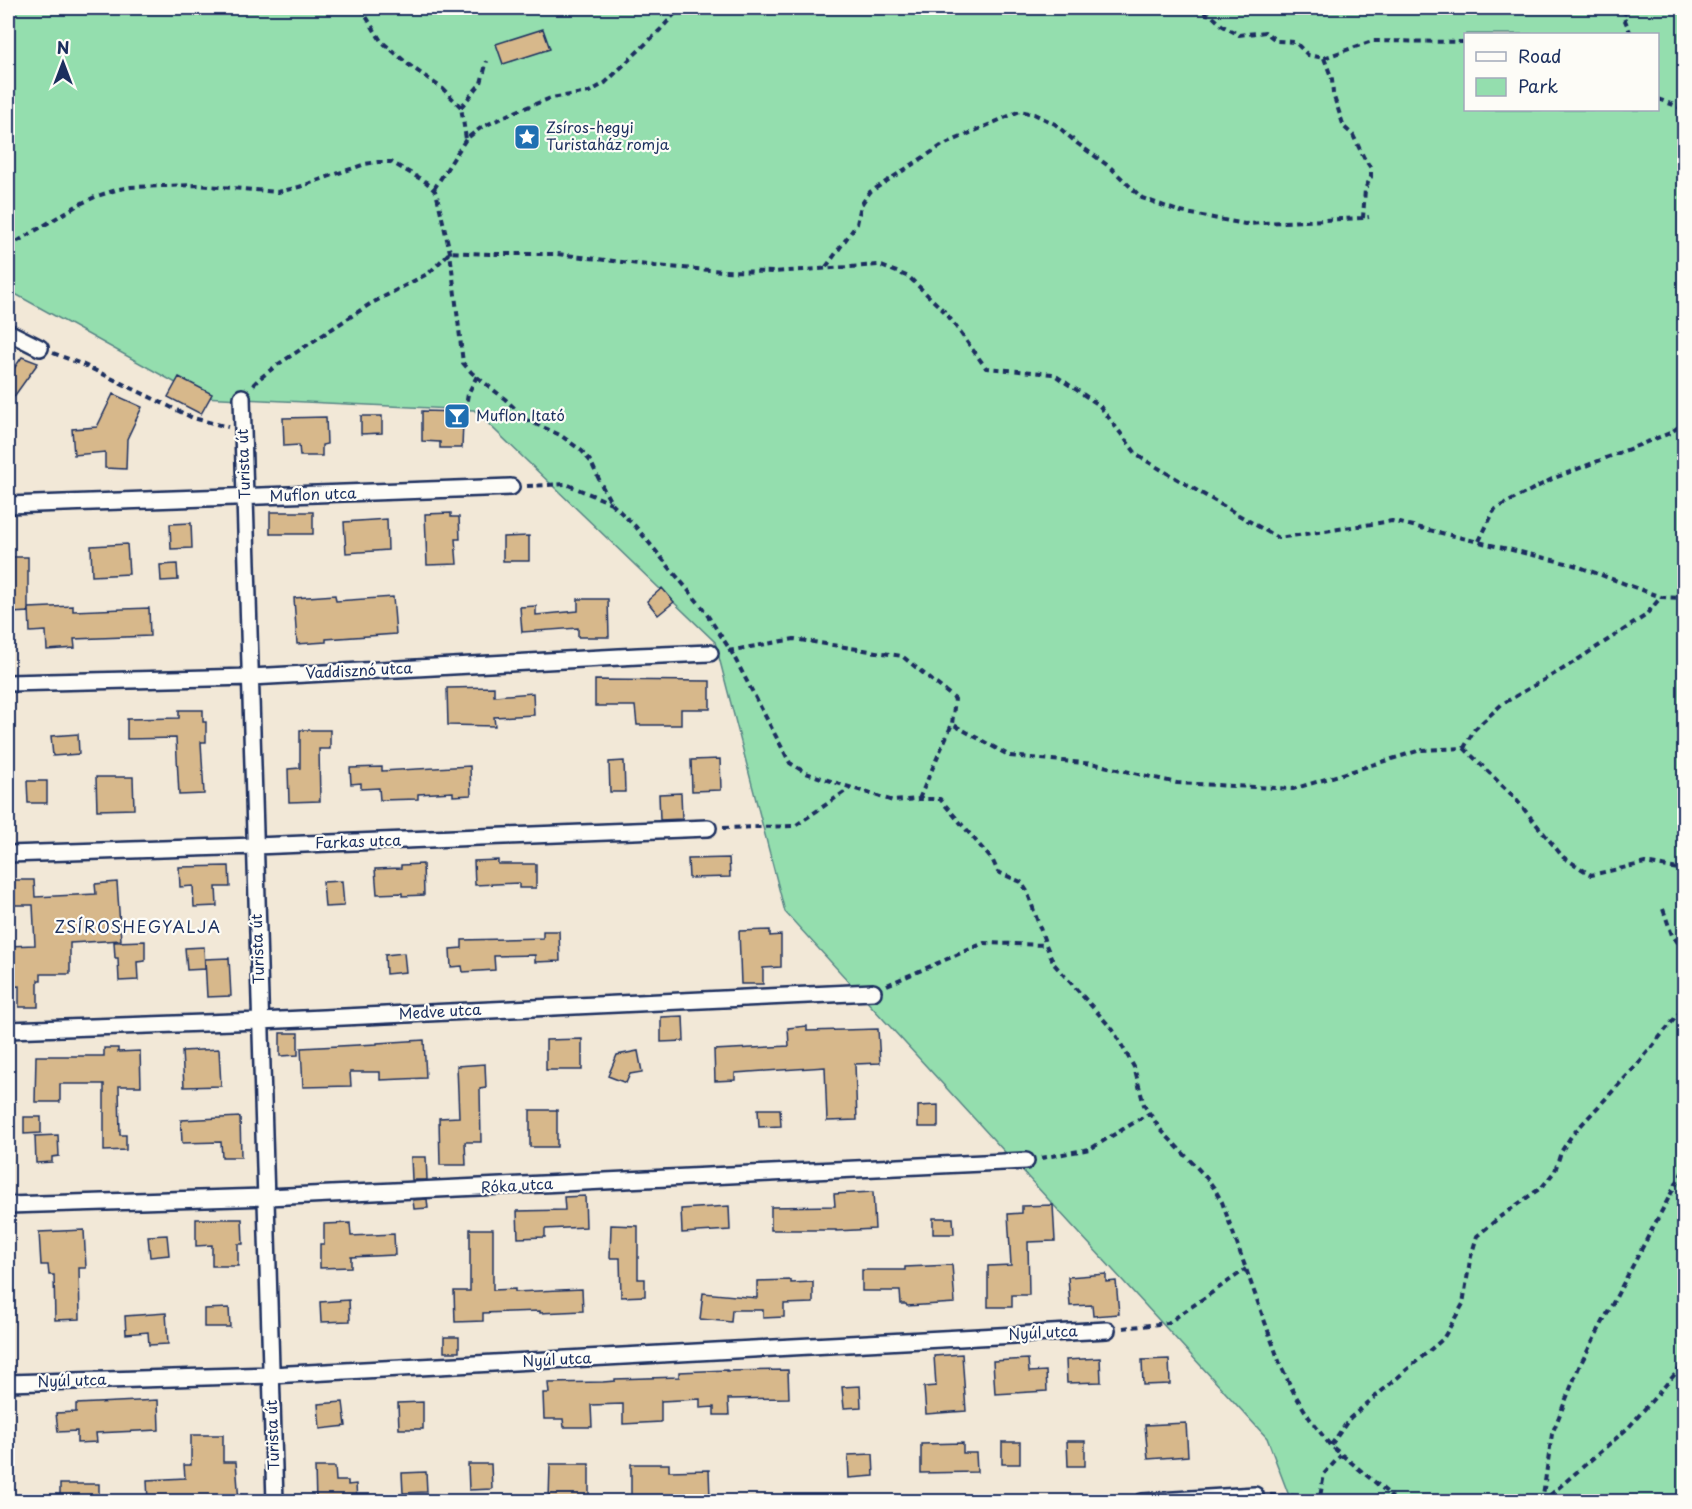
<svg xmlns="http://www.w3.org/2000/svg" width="1692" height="1509" viewBox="0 0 1692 1509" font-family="'Playpen Sans',sans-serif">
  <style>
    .green { fill: #94deae; stroke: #588686; stroke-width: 1.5; fill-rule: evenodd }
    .building { fill: #d7b88b; stroke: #1b2f5e; stroke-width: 1.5 }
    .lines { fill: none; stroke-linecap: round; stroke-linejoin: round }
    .minor-casing { stroke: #1b2f5e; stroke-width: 20 }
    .path { stroke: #1b2f5e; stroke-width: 4; stroke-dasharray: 6 4.5; stroke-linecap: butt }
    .minor { stroke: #fdfcf7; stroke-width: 15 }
    .labels { text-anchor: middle; stroke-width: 4.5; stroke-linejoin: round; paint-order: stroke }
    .poi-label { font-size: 15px; fill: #1b2f5e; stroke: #fdfcf7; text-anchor: start }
    .street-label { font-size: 15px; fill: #1b2f5e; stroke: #fdfcf7 }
    .neighbourhood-label { font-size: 16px; letter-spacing: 1.5px; fill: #1b2f5e; stroke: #fdfcf7 }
  </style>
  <rect width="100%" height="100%" fill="#f2e8d7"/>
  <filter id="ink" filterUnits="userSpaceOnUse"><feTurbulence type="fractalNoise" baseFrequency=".0167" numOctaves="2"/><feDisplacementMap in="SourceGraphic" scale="12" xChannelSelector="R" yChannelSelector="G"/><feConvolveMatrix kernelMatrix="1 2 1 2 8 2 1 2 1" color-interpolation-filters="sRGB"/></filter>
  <g filter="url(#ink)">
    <path class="green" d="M8 8H1684V1501H1291L1267 1438 785 912 715 642 474 410 201 397 8 290ZM1466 34H1658V110H1466Z"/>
    <path class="building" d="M543 29 550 49 503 64 496 44Z
      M22 357 38 363 8 405V377Z
      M179 377 212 394 201 414 168 397Z
      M113 394 142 407 127 439 126 469 105 468V452L74 455 72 429 97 427Z
      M422 411 460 412V421H463L462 448H440V442L422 441Z
      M361 416H382V433L361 434Z
      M326 417 327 444 322 445V456H300L299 445 284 446 283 418Z
      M270 512H313V534H270Z
      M451 513V517H459L460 539H455L457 564 427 565 425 514Z
      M387 519 388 550 346 553 344 522Z
      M191 523 192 548 171 549 170 524Z
      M529 536V561H503V537Z
      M127 544 129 574 92 576 91 546Z
      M12 557H28V612L12 613Z
      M177 564 178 580 161 581 160 565Z
      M662 588 674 602 658 615 647 601Z
      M335 595 336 601 393 597 396 634 326 639V642L297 644 294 598Z
      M578 599H608L609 637H578V628L522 632 520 607 536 606V615L578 611Z
      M73 606V611L149 608 150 636 74 639 75 648 47 650 46 631 30 632 29 608Z
      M595 680 710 681V709H681V725H637L635 706H595Z
      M494 687V696L533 693 534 715 494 717 495 726 448 725 447 688Z
      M179 710H203V722H206V742H201L204 794 179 795 176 738 127 739V719L179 718Z
      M300 730H330V749H319L320 801 289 802 288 769 300 768Z
      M78 734 79 754 53 756 51 736Z
      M720 759 721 790 692 791 691 760Z
      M624 761 625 792H610L609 762Z
      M470 766 471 795 453 796V792L418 794V799L380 800 379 788 361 789V783L351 784 350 768 382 767V771Z
      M96 777H133L134 809 97 810Z
      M27 781H47V803H28Z
      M681 793 682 819 660 820 659 794Z
      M729 858 730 877 689 878 688 859Z
      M498 860V864H536V888H519V883L475 885 474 861Z
      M423 864 424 895 402 896V893L377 894 375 869 401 868V865Z
      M229 866 230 887H216L217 906 194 907 193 886 180 887 179 867Z
      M8 880H34L35 897 96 894 95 884 117 882 121 940 70 943V974H41V980H38V1007H19V986L8 987V946L35 945 33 905H8Z
      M342 881 344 906 325 907 323 882Z
      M770 930V936L781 935V967L763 968V984H741L739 931Z
      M543 931H559L560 961 535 962V955L494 956 495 970 463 972 462 966 451 967 450 949 462 948V940L543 938Z
      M145 941V961L137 962 138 980 119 981 118 958H115L114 942Z
      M204 947 205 969 187 970 185 948Z
      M404 953 406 972 386 974 385 955Z
      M229 958 231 996 207 997 205 959Z
      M683 1016 684 1041 661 1042V1017Z
      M807 1026V1031L878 1029 880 1063 855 1064 857 1120 827 1121 825 1067 735 1073V1080L715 1081 714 1050 789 1046 788 1028Z
      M280 1033H298V1055L280 1056Z
      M582 1039V1070H546V1040Z
      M424 1040 426 1078 380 1080V1072H350L351 1086 303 1087 301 1048 377 1044V1043Z
      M104 1048H118V1052L140 1051 141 1086H119L120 1135H126V1150L104 1151V1084H60V1102H35L36 1056H104Z
      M219 1049 221 1086 184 1087 182 1051Z
      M638 1051 642 1072 630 1074 626 1083 608 1076 617 1055Z
      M485 1064 486 1088 480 1089 481 1142H465L466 1165H440L439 1118 459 1117 457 1066Z
      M938 1105V1127H918V1106Z
      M758 1109H780L781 1126 759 1127Z
      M530 1110H557V1147H530Z
      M24 1117H41V1133L24 1134Z
      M240 1117 241 1157H222L221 1142 182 1143 181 1120Z
      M58 1135 59 1156 52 1157V1162L36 1163 35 1136Z
      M411 1157H426L427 1180H412Z
      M873 1192 875 1229 836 1231V1230H771V1207L835 1206 834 1194Z
      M585 1196 586 1227 545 1229V1237L518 1238 517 1211 565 1210 564 1197Z
      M427 1199 428 1208 414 1209 413 1200Z
      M1053 1205 1055 1241 1028 1242 1029 1295H1012V1307H988V1266L1011 1265 1008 1214 1022 1213V1206Z
      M729 1206 730 1230 682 1233 681 1209Z
      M933 1218H953L954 1234H933Z
      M196 1219H242L243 1244H238V1266H212V1245L196 1246Z
      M350 1223 351 1236 394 1234 395 1255 351 1257V1267L320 1268V1244H324V1224Z
      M611 1225 638 1226V1279H645V1296L621 1297 620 1258H610Z
      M470 1229H493V1290L515 1289V1292L582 1289 583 1311 540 1313V1311L483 1313V1321L455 1322 454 1291H470Z
      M84 1230 86 1268H79L80 1319 55 1320 54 1275H49L48 1265H41L39 1232Z
      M167 1235 169 1255 150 1257 148 1236Z
      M952 1265 955 1303 907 1306 906 1304H901L900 1291H862V1270H905V1267Z
      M1106 1274V1282L1116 1281 1119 1314 1093 1316 1092 1305 1070 1306 1068 1277Z
      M791 1280V1283L813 1282V1303L784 1304V1317L763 1318V1310H732L731 1322 700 1319 703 1293 757 1298V1281Z
      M349 1300 350 1321 321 1322 320 1302Z
      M229 1308 230 1327H204V1309Z
      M166 1313 168 1344 149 1345 148 1332 126 1334 125 1316Z
      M444 1337H459V1352H444Z
      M962 1354 966 1411 926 1414 924 1387 936 1386 934 1356Z
      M1100 1358 1101 1382 1067 1383 1066 1360Z
      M1028 1359 1029 1372 1046 1371 1047 1391 995 1394 993 1361Z
      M1169 1359 1170 1384 1143 1385 1142 1360Z
      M727 1370V1371L788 1370 789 1398 728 1399 729 1415H714V1407L700 1408V1399L661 1401V1422L623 1424V1404L591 1405 592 1427H564L563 1419H544L543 1393H549L548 1383 603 1382 615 1381V1379L679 1377V1372Z
      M860 1386 861 1407 844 1408 842 1387Z
      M158 1400 159 1430 96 1433 97 1442 77 1443V1431L58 1432 56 1413 76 1412V1404Z
      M343 1402 346 1426 320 1429 318 1404Z
      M423 1402V1429H399L398 1403Z
      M1186 1423 1188 1456 1148 1459 1145 1425Z
      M191 1435H223V1462H236L239 1502H148L147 1480 185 1478 184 1465H191Z
      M1067 1441H1085V1466H1068Z
      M1002 1442H1020V1464H1002Z
      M963 1443V1453H976L977 1472 921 1473V1444Z
      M873 1454 874 1476 849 1478 848 1455Z
      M468 1464H491L492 1489 469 1490Z
      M550 1464H589V1500H549Z
      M631 1464H669V1471L709 1470 710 1499 669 1502 637 1500V1496H631Z
      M315 1467H335L336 1481H348V1485L356 1484 357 1502H316Z
      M426 1472 427 1492 403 1493 402 1473Z
      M60 1484H99V1502H60Z"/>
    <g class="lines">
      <defs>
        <path id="minor" d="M8 332 40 348
          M242 397 275 1502
          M8 505 511 487
          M8 683 251 677 638 656 710 653
          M8 854 255 846 708 828
          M8 1030 260 1021 873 992
          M8 1205 267 1197 1026 1161
          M8 1383 271 1375 1107 1330
          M1142 1502 1255 1495"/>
      </defs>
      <use href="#minor" class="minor-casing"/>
      <path class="path" d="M361 8 381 41 409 65 443 89 461 107 466 139
        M1194 8 1212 16 1223 26 1239 35 1265 32 1277 41 1295 42 1308 55 1324 58 1372 41 1466 42
        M1631 34 1623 16 1627 10H1630L1632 8
        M1324 58 1332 79 1333 94 1344 127 1353 135 1364 158 1371 168V177L1365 189 1363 218
        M1658 99 1684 109
        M461 107 481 83 487 61
        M434 189 466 139 482 127 517 111 551 98 589 92 605 83 660 30 680 8
        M8 247 78 205 97 196 119 189 131 187 197 185 278 192 299 187 365 164 378 162H391L426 182 435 191 437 196 450 252 463 363 472 373 505 399 527 420 560 435 582 451 591 462 603 488 612 504 636 527 702 607 731 651 790 763 806 773 893 801 919 799H940L993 861 998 872 1021 882 1027 891 1046 945 1054 964 1113 1030 1134 1067 1144 1105 1160 1129 1205 1176 1214 1188 1222 1202 1280 1364 1294 1393 1310 1419 1330 1445 1388 1493 1395 1502
        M826 267 857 224 861 205 870 192 941 146 1020 111 1034 114 1055 124 1078 144 1110 167 1142 198 1181 212 1245 224 1363 218 1369 217
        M53 353 84 365 193 418 228 427
        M253 385 259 379 277 365 370 304 429 273 450 252 490 254H557L655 266 724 271 773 272 879 265 909 277 946 313 986 368 1053 374 1099 405 1138 456 1278 538 1392 521 1574 565 1661 597 1684 598
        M465 411 468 394 477 376
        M527 486 566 484 611 503
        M1479 541 1495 509 1552 479 1670 433 1684 423
        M728 651 794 639 902 656 955 699 952 724 1010 756 1095 764 1177 783 1293 789 1421 750 1464 748 1474 730 1502 704 1563 669 1645 616 1661 597
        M1464 748 1514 797 1563 857 1591 875 1645 863 1684 870
        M919 799 952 724
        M723 828 795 826 850 788
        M1663 909 1672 935 1679 944 1684 945
        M887 985 984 943 1046 945
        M1041 1158 1090 1149 1150 1113
        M1123 1328 1168 1323 1246 1269
        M1331 1445 1350 1418 1443 1339 1463 1304 1470 1260 1477 1236 1501 1216 1542 1187 1555 1171 1561 1152 1572 1135 1637 1065 1684 1007
        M1270 1495 1320 1497 1324 1474 1341 1455
        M1542 1502 1552 1434 1579 1367 1684 1169
        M1542 1502 1628 1428 1684 1364"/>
      <use href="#minor" class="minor"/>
    </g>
  </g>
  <defs>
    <symbol id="sight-square" viewBox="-11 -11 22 22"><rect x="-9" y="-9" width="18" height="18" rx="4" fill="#1f6fb2" stroke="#fdfcf7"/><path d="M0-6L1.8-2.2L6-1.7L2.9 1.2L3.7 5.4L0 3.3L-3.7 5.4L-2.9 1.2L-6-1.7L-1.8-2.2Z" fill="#fff"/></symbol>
    <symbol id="bar-square" viewBox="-11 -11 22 22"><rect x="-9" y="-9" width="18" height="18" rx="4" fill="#1f6fb2" stroke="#fdfcf7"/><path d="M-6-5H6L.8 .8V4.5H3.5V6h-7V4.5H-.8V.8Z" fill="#fff"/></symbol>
  </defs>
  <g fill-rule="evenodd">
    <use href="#sight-square" x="512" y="122" width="30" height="30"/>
    <use href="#bar-square" x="442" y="401" width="30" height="30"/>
  </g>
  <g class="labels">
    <g class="poi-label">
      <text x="546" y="133">Zsíros-hegyi<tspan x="546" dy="17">Turistaház romja</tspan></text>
      <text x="476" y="421">Muflon Itató</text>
    </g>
    <g class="street-label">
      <text transform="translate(244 464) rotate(-92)" y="5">Turista út</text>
      <text transform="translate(313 495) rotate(-2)" y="5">Muflon utca</text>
      <text transform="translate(359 671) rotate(-3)" y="5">Vaddisznó utca</text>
      <text transform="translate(358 842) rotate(-2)" y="5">Farkas utca</text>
      <text transform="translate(258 949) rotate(-92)" y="5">Turista út</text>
      <text transform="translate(440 1012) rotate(-3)" y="5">Medve utca</text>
      <text transform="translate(517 1186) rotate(-3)" y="5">Róka utca</text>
      <text transform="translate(1043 1333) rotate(-3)" y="5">Nyúl utca</text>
      <text transform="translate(557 1360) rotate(-3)" y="5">Nyúl utca</text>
      <text transform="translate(72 1381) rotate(-2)" y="5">Nyúl utca</text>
      <text transform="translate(273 1435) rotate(-92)" y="5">Turista út</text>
    </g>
    <g class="neighbourhood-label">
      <text x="138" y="933">ZSÍROSHEGYALJA</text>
    </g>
  </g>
  <rect width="1692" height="1509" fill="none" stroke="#fdfcf7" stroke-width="30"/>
  <rect x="15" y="15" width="1662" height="1479" fill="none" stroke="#1b2f5e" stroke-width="2" filter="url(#ink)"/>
  <rect x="1464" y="33" width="195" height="78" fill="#fdfcf7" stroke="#a3aaba" stroke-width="1.5"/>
  <rect x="1476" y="52" width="30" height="9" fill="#fdfcf7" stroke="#a3aaba" stroke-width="1.5"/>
  <text x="1518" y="63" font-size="18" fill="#1b2f5e">Road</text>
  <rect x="1476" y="78" width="30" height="18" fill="#94deae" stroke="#a3aaba" stroke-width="1.5"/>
  <text x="1518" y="93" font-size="18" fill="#1b2f5e">Park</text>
  <g transform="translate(63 63)" stroke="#fdfcf7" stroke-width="4.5" paint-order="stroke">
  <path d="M0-4.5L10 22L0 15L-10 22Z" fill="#1b2f5e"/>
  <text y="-9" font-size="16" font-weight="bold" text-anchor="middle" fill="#1b2f5e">N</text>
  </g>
</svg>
